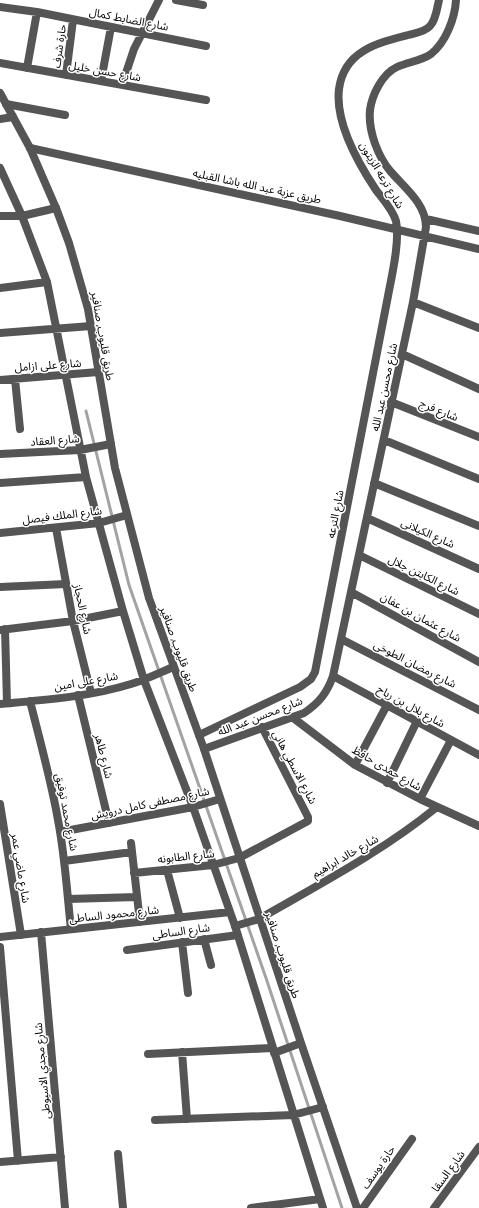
<svg xmlns="http://www.w3.org/2000/svg" width="479" height="1208" viewBox="0 0 479 1208" font-family="'DM Sans','Noto Sans Arabic',sans-serif">
  <style>
    .lines { fill: none; stroke-linecap: round; stroke-linejoin: round }
    .stream { stroke: #a3a3a3; stroke-width: 3 }
    .minor { stroke: #555; stroke-width: 8 }
    .tertiary { stroke: #555; stroke-width: 8 }
    .labels { text-anchor: middle; stroke-width: 3; stroke-linejoin: round; paint-order: stroke }
    .street-label { font-size: 11px; fill: #000; stroke: #fff }
  </style>
  <rect width="100%" height="100%" fill="#fff"/>
  <g class="lines">
    <path class="stream" d="M86 411 129 585 266 978 342 1208"/>
    <path class="minor" d="M176 0 203 5
      M0 7 37 12 206 46
      M0 63 206 100
      M27 68 37 12
      M66 75 73 20
      M101 81 111 27
      M122 85 134 49 159 0
      M6 104 65 115
      M0 119 13 117
      M30 148 340 216 479 249
      M0 168 22 216 47 282 86 477 123 611 144 680 193 807 235 926 323 1208
      M0 216H22L56 208
      M426 219 479 231
      M0 288 47 282
      M413 302 479 328
      M0 333 91 326
      M402 354 479 389
      M15 379 20 429
      M0 380 98 372
      M391 402 479 437
      M384 440 479 479
      M0 454 80 450 111 444
      M0 483 86 477
      M374 483 479 526
      M367 518 479 569
      M56 528 73 621 91 693
      M0 533 99 523 127 515
      M359 555 479 614
      M0 587 66 584
      M351 592 479 662
      M5 629 7 703
      M0 630 73 621 123 611
      M341 639 479 710
      M333 676 479 755
      M78 695 109 823
      M30 701C40 741 51 780 58 820 65 856 67 893 71 929
      M0 704C43 700 89 697 131 684 145 680 159 673 173 667
      M292 717 355 765 420 799 479 826
      M199 735 300 687 311 679 315 672 388 296C392 275 400 241 396 221 393 210 383 199 376 190 358 163 335 122 339 89 344 51 377 43 408 35 415 33 425 32 430 26 436 20 437 8 439 0
      M204 749 304 713C319 703 327 693 333 676L413 302 426 227C426 204 405 188 391 172 378 157 368 131 370 110 372 95 382 74 397 67 408 62 421 61 431 54 446 42 455 18 456 0
      M355 765 387 705
      M387 783 417 721
      M420 799 451 740
      M0 804 21 935
      M60 832 193 807 220 799
      M131 843 140 922
      M64 861 132 852
      M167 870 180 918
      M134 873 213 865 239 858 308 821V817L262 727
      M68 899 137 897
      M259 919C320 884 383 851 437 807
      M41 932 65 1208
      M0 937 230 912
      M204 939 211 965
      M182 942 188 993
      M0 947 18 1161
      M127 950 238 935
      M182 1052 187 1119
      M148 1054 272 1048
      M155 1120 293 1115 323 1107
      M118 1154 123 1208
      M0 1162 61 1157
      M251 1208 320 1199
      M363 1208 412 1139
      M434 1208 479 1147"/>
    <path class="tertiary" d="M0 93 30 148 56 208 69 243 88 309 115 468 149 598 204 749 301 1043 357 1208
      M235 926 259 919
      M274 1053 301 1043"/>
  </g>
  <g class="labels">
    <g class="street-label">
      <text transform="translate(129 19) rotate(11)" y="4">شارع الضابط كمال</text>
      <text transform="translate(59 46) rotate(-82)" y="4">حارة شرف</text>
      <text transform="translate(105 71) rotate(10)" y="4">شارع حسن خليل</text>
      <text transform="translate(382 175) rotate(59)" y="4">شارع ترعه الزيتون</text>
      <text transform="translate(257 186) rotate(12)" y="4">طريق عزبة عبد الله باشا القبليه</text>
      <text transform="translate(103 336) rotate(80)" y="4">طريق قليوب, صنافير</text>
      <text transform="translate(48 365) rotate(-4)" y="4">شارع على ازامل</text>
      <text transform="translate(384 387) rotate(-78)" y="4">شارع محسن عبد الله</text>
      <text transform="translate(439 410) rotate(22)" y="4">شارع فرج</text>
      <text transform="translate(55 440) rotate(-4)" y="4">شارع العقاد</text>
      <text transform="translate(335 514) rotate(-79)" y="4">شارع الترعه</text>
      <text transform="translate(62 515) rotate(-7)" y="4">شارع الملك فيصل</text>
      <text transform="translate(428 533) rotate(24)" y="4">شارع الكيلانى</text>
      <text transform="translate(424 575) rotate(26)" y="4">شارع الكابتن جلال</text>
      <text transform="translate(83 609) rotate(78)" y="4">شارع الحجاز</text>
      <text transform="translate(421 617) rotate(29)" y="4">شارع عثمان بن عفان</text>
      <text transform="translate(179 649) rotate(70)" y="4">طريق قليوب, صنافير</text>
      <text transform="translate(415 664) rotate(27)" y="4">شارع رمضان الطوخى</text>
      <text transform="translate(86 681) rotate(-10)" y="4">شارع على امين</text>
      <text transform="translate(411 706) rotate(29)" y="4">شارع بلال بن رباح</text>
      <text transform="translate(260 716) rotate(-21)" y="4">شارع محسن عبد الله</text>
      <text transform="translate(104 756) rotate(76)" y="4">شارع طاهر</text>
      <text transform="translate(295 767) rotate(62)" y="4">شارع الاسطي هاني</text>
      <text transform="translate(387 768) rotate(30)" y="4">شارع حمدى حافظ</text>
      <text transform="translate(150 803) rotate(-12)" y="4">شارع مصطفى كامل درويش</text>
      <text transform="translate(67 812) rotate(79)" y="4">شارع محمد توفيق</text>
      <text transform="translate(186 856) rotate(-6)" y="4">شارع الطابونه</text>
      <text transform="translate(345 856) rotate(-30)" y="4">شارع خالد ابراهيم</text>
      <text transform="translate(21 868) rotate(81)" y="4">شارع ماضي عمر</text>
      <text transform="translate(114 914) rotate(-6)" y="4">شارع محمود الساطى</text>
      <text transform="translate(181 931) rotate(-8)" y="4">شارع الساطى</text>
      <text transform="translate(283 955) rotate(72)" y="4">طريق قليوب, صنافير</text>
      <text transform="translate(42 1071) rotate(-95)" y="4">شارع مجدي الاسيوطى</text>
      <text transform="translate(378 1167) rotate(-55)" y="4">حارة يوسف</text>
      <text transform="translate(448 1171) rotate(-54)" y="4">شارع السقا</text>
    </g>
  </g>
</svg>
